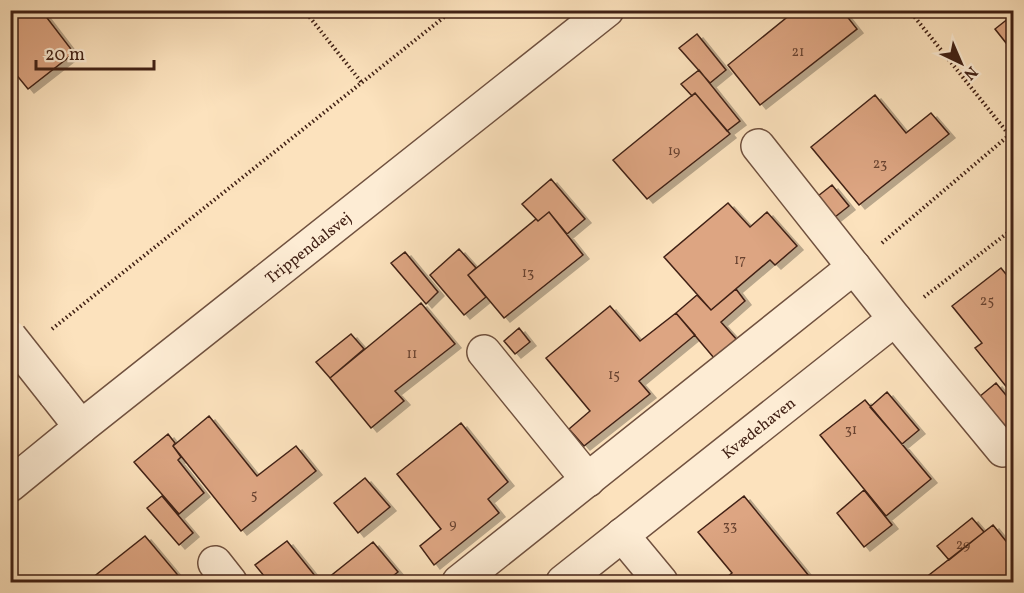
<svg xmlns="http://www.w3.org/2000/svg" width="1024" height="593" viewBox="0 0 1024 593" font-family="Vollkorn,serif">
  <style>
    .building { fill: #dda582; stroke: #412115; stroke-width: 1.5; filter: url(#shadow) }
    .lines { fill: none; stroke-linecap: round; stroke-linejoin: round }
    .minor-casing { stroke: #70513f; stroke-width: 36 }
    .tertiary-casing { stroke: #70513f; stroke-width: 36 }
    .path { stroke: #412115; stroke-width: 4; stroke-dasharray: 1.5 3; stroke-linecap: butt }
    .minor { stroke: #fdecd4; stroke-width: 33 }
    .tertiary { stroke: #fdecd4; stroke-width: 33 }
    .minor-bridge-casing { stroke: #70513f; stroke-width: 36; stroke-linecap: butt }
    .minor-bridge { stroke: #fdecd4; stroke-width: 33 }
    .labels { text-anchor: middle; stroke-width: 4.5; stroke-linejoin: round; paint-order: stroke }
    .number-label { font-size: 14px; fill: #684230 }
    .street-label { font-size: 16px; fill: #412115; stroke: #fdecd4 }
  </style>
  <defs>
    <filter id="shadow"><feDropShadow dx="6" dy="4" stdDeviation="0" flood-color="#0004"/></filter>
  </defs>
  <rect width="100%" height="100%" fill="#fce2bd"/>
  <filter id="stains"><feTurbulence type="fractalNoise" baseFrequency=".00333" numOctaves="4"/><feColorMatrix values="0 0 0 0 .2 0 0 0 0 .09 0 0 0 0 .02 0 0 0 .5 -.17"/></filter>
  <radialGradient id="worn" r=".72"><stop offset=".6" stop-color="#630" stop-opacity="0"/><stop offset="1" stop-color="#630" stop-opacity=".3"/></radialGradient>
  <path class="building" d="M10 10H41L74 53 28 89 10 67Z
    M796 10H842L857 29 760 105 728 65Z
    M1014 14V53L995 29Z
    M697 34 726 70 710 83 679 48Z
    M699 70 740 121 727 131 695 93 692 96 681 84Z
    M695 93 730 134 647 199 613 160Z
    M875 95 906 133 931 113 949 134 859 205 811 147Z
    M551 179 585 219 567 234 549 212 538 221 522 204Z
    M832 185 849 206 835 217 818 196Z
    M728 203 750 227 767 212 797 246 775 265 770 260 711 310 664 257Z
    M549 212 583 255 504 318 468 275 536 219 538 221Z
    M459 249 476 268 468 275 486 297 464 315 430 275Z
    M405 252 438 292 426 304 391 263Z
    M1001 268 1014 284 1013 395 975 348 982 343 952 306Z
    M736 289 745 301 721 322 737 340 714 358 676 313 697 295 711 310Z
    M421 303 455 344 395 391 404 401 371 428 330 378Z
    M610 306 640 341 676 313 695 335 639 381 650 394 584 446 569 429 590 411 546 358Z
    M519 328 530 342 515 354 504 341Z
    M351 334 364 349 330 378 316 362Z
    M996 383 1014 405V436L1012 438 979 397Z
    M887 392 919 430 902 444 870 407Z
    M865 400 931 479 886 516 820 435Z
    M209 416 257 476 296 446 316 471 241 531 173 446Z
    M461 423 508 482 488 499 499 513 434 565 420 546 441 529 397 474Z
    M168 434 175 443 173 446 181 457 178 460 204 493 179 514 134 462Z
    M365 478 390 507 358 533 334 503Z
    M864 490 892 525 864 547 837 513Z
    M162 496 193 533 179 545 147 508Z
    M744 496 809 576 802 582H721L732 573 698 532Z
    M972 518 984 532 949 560 937 546Z
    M993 525 1014 551 1012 582H920Z
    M145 536 182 580 179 582H87Z
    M287 541 320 582H269L255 565Z
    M373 542 398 572 385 582H323Z"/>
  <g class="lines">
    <defs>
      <g id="minor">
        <path d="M758 146 895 319 1003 450"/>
        <path d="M484 352 588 480"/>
        <path d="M55 394 81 427"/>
        <path d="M622 535 661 582"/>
        <path d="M215 563 230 582"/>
        <path d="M459 582 854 267"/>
        <path id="s1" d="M563 582 895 319"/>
      </g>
      <g id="tertiary">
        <path id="s2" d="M10 485 81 427 607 10"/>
      </g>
    </defs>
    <use href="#minor" class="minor-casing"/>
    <use href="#tertiary" class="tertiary-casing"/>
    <path class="path" d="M304 10 362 83
      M909 10 1014 141
      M882 243 1014 131
      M924 297 1014 228
      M52 329 453 10"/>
    <use href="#minor" class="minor"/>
    <use href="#tertiary" class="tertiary"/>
    <defs>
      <path id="minor-bridge" d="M10 337 55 394"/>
    </defs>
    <use href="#minor-bridge" class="minor-bridge-casing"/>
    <use href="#minor-bridge" class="minor-bridge"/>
  </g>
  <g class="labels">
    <g class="number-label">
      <text x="798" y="56">21</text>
      <text x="674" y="155">19</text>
      <text x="880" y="168">23</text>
      <text x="740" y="264">17</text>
      <text x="528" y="277">13</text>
      <text x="987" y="305">25</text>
      <text x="412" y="358">11</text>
      <text x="614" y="379">15</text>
      <text x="851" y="434">31</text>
      <text x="254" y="499">5</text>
      <text x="453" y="528">9</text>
      <text x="730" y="530">33</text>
      <text x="963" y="549">29</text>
    </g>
    <g class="street-label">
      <text dy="6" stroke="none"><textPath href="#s2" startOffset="381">Trippendalsvej</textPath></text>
      <text dy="6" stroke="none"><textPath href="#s1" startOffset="249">Kvædehaven</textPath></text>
    </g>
  </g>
  <rect width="1024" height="593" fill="none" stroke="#fce2bd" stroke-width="36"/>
  <rect x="12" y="12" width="1000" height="569" fill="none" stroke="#412115" stroke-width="3"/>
  <rect x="18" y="18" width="988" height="557" fill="none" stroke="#412115" stroke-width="1.5"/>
  <g transform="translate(961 63) rotate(136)" stroke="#fdecd4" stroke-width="4.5" paint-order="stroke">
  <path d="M0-4.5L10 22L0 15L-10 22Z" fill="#412115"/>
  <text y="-9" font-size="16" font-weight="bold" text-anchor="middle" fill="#412115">N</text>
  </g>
  <path d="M36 60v9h118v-9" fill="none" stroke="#412115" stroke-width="3"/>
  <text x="45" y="60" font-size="18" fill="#412115" stroke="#fdecd4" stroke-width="4.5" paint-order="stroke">20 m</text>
  <rect width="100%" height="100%" filter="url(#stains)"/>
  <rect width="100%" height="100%" fill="url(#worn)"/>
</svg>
